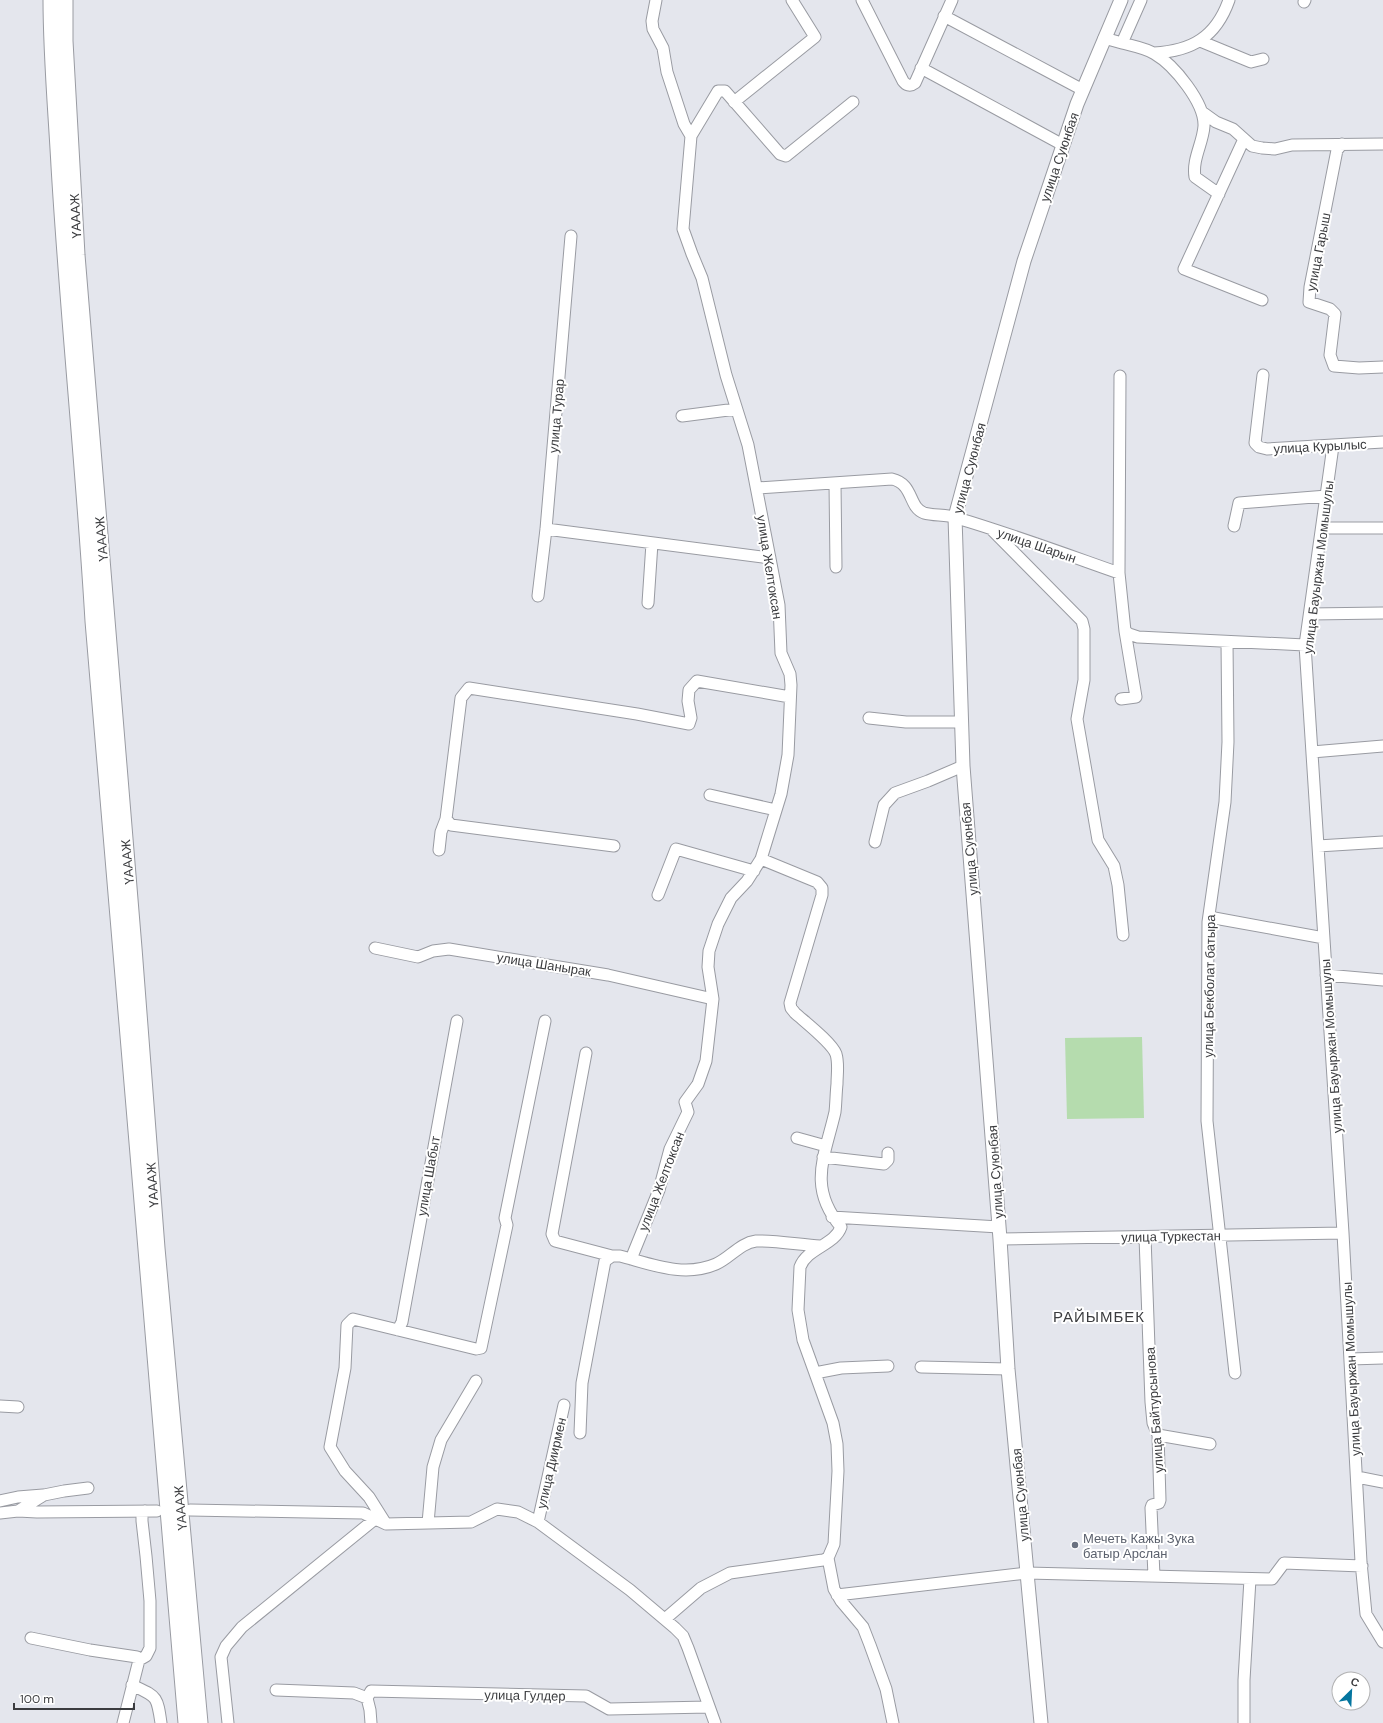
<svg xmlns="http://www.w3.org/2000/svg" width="1383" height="1723" viewBox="0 0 1383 1723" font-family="'DM Sans',sans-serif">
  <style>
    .green { fill: #b5dcae }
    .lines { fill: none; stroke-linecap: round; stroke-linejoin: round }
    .minor-casing { stroke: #999ba2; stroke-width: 13 }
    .major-casing { stroke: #999ba2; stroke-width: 15 }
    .highway-casing { stroke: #999ba2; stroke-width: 17 }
    .minor { stroke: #fff; stroke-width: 11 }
    .major { stroke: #fff; stroke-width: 13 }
    .highway { stroke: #fff; stroke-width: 15 }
    .worship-dot { fill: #6b7280; stroke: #fff; stroke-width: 1.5 }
    .labels { text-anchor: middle; stroke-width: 4; stroke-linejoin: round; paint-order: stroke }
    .street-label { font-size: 13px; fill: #3b3c3f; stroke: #fff }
    .worship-label { font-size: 13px; fill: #5b616d; stroke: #fff; text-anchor: start }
    .quarter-label { font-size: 15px; letter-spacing: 1px; fill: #3b3c3f; stroke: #fff }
  </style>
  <rect width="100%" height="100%" fill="#e4e6ed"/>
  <path class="green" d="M1142 1037 1144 1118 1067 1119 1065 1038Z"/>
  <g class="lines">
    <defs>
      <path id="minor" d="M862 0 903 81C906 85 910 87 915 83L952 0
        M1304 2 1305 0
        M944 16 1083 90
        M1104 38 1122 43 1141 0
        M1200 41 1251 62 1263 59
        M1122 43C1133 46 1146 48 1155 54 1174 65 1205 103 1204 126 1203 143 1192 159 1195 177L1219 194
        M1154 53C1192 51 1216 37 1229 0
        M921 68 1063 145
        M734 102 815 37 792 0
        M1202 112 1216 122 1233 129 1252 146 1262 148 1275 149 1292 145 1383 144
        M691 136 718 91H725L780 154 786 156 853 102
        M1244 139 1184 269 1262 300
        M1342 144 1337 150 1310 287 1309 302 1330 309 1335 314 1330 355 1334 366 1359 368 1383 367
        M1263 375 1255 443 1259 447 1267 449 1383 442
        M1120 376 1119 573 1125 631 1129 634 1138 637 1305 645
        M682 416 736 409
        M1333 446 1305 645 1343 1233 1361 1562 1366 1614 1383 1642
        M835 483 836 567
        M757 488 892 479C914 484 908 507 924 513 934 516 946 514 957 518 1011 534 1065 554 1119 573
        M1234 526 1239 503 1327 496
        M1322 528H1383
        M546 529 770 558
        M991 529 1082 621 1084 629V680L1077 719 1098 840 1114 866 1118 885 1123 935
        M538 596 546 529 571 236
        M648 603 652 543
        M1310 614 1383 613
        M1227 642 1228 742 1225 802 1208 922 1207 1121 1235 1373
        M1121 699 1136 697 1125 631
        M869 718 906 722H960
        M1312 752 1383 746
        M710 795 776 810
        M875 842 884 805 895 793 928 781 963 766
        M614 846 451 825 446 819 461 698 469 688 637 714 689 724 691 718 688 701 689 690 697 681 790 697
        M1318 846 1383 842
        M439 850 441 832 446 819
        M658 895 676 849 754 871
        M1209 917 1324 938
        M375 948 418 957 433 951 449 949 608 975 713 999
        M1326 975 1383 980
        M586 1053 552 1234 555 1241 612 1256
        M797 1138 826 1146
        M823 1157 884 1164 888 1160V1153
        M832 1217 999 1227
        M1145 1237 1151 1402 1153 1423 1158 1435 1160 1500 1159 1503 1152 1505 1151 1508 1154 1576
        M1000 1239 1343 1233
        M631 1259 659 1190 670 1149 688 1112 685 1102 698 1084 706 1061 713 999 708 967 709 951 718 924 731 898 747 881 761 859 781 794 788 755 791 685 790 674 781 653 779 605 748 445 726 375 702 278 692 254 683 229 691 136 684 124 667 72 663 48 653 29 652 21 656 0
        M398 1330 402 1322 457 1021
        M1350 1359 1383 1358
        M921 1367 1008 1369
        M815 1373 841 1368 888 1366
        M0 1406 18 1407
        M580 1433 582 1383 605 1261 612 1256H620C651 1264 684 1278 716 1264 730 1258 740 1243 756 1241 773 1240 802 1245 820 1246
        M1158 1435 1210 1444
        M1357 1477 1383 1482
        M0 1501 18 1497 43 1495
        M190 1510 363 1513 386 1524 471 1522 497 1509 518 1512 538 1522 630 1590 675 1628 683 1636 688 1648 715 1723
        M18 1511 44 1495 64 1491 88 1488
        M0 1513 18 1511 37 1512 157 1511
        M538 1522 564 1405
        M428 1523 433 1467 441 1440 476 1381
        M386 1524 369 1497 345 1471 330 1447 345 1368 347 1325 353 1319 476 1349 481 1348 507 1225 505 1218 545 1021
        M828 1558 834 1589 841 1601 863 1627 870 1645 886 1689 893 1723
        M837 1595 1027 1573 1272 1579 1284 1563 1362 1566
        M665 1619 701 1588 730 1573 823 1560 828 1558 834 1544 838 1471 837 1444 833 1423 803 1340 798 1310 800 1267C807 1248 835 1245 841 1227 807 1187 825 1156 835 1112 836 1103 836 1093 837 1084 837 1074 839 1064 836 1054 832 1043 805 1022 795 1013L791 1008 790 1003 822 895V888L817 882 761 859
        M31 1638 90 1650 137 1657 139 1660 123 1723
        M139 1660 146 1656 150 1648V1601L146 1556 142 1521V1515L145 1511
        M132 1685C157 1697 157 1695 161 1723
        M276 1690 354 1693 367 1698
        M228 1723 221 1657 226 1646 242 1627 375 1519
        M371 1723 370 1710 367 1698 371 1691 586 1696 609 1709 709 1707
        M1244 1723V1680L1250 1579"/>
      <path id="major" d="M1041 1723 1008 1369 1000 1239 963 766 955 517 1024 261 1077 104 1121 0"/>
      <path id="highway" d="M51 0C51 55 56 110 59 166 68 318 84 469 93 621L186 1723
        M65 0V41L77 255 134 948 157 1248 200 1723"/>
    </defs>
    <use href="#minor" class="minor-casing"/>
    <use href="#major" class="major-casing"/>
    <use href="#highway" class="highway-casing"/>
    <use href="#minor" class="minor"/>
    <use href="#major" class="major"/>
    <use href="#highway" class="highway"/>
  </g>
  <circle class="worship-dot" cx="1075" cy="1545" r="4"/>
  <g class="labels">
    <g class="street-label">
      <text transform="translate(1059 157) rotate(-71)" y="5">улица Суюнбая</text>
      <text transform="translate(75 216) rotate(-93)" y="5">ҮАААЖ</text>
      <text transform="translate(1318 252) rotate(-79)" y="5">улица Гарыш</text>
      <text transform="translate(556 416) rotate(-85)" y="5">улица Турар</text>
      <text transform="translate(1320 446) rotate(-3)" y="5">улица Курылыс</text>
      <text transform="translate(969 468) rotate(-75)" y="5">улица Суюнбая</text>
      <text transform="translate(101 539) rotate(-95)" y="5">ҮАААЖ</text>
      <text transform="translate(1037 545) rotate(19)" y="5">улица Шарын</text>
      <text transform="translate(770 567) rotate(81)" y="5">улица Желтоксан</text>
      <text transform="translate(1318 567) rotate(-83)" y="5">улица Бауыржан Момышулы</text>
      <text transform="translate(969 849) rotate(-95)" y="5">улица Суюнбая</text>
      <text transform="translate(127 862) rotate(-95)" y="5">ҮАААЖ</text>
      <text transform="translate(544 964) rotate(9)" y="5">улица Шанырак</text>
      <text transform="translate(1209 986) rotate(-89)" y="5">улица Бекболат батыра</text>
      <text transform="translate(1331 1046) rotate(-94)" y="5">улица Бауыржан Момышулы</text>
      <text transform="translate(995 1172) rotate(-94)" y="5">улица Суюнбая</text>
      <text transform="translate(428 1176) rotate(-80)" y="5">улица Шабыт</text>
      <text transform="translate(661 1181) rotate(-69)" y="5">улица Желтоксан</text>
      <text transform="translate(152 1185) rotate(-94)" y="5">ҮАААЖ</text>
      <text transform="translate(1171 1236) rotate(-1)" y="5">улица Туркестан</text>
      <text transform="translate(1351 1369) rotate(-93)" y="5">улица Бауыржан Момышулы</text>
      <text transform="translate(1154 1410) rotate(-94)" y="5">улица Байтурсынова</text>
      <text transform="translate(551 1463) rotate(-77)" y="5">улица Диирмен</text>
      <text transform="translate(1020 1495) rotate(-95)" y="5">улица Суюнбая</text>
      <text transform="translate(180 1508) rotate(-95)" y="5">ҮАААЖ</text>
      <text transform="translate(525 1695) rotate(1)" y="5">улица Гулдер</text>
    </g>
    <g class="worship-label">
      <text x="1083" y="1543">Мечеть Кажы Зука<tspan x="1083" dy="15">батыр Арслан</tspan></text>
    </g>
    <g class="quarter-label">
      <text x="1099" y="1322">РАЙЫМБЕК</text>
    </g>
  </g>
  <g transform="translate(1351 1691) rotate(24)"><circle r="19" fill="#ffffff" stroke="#b1b1b2"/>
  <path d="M0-3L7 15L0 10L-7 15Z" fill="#04759f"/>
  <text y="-6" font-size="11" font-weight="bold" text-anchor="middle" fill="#3b3c3f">С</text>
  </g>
  <path d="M14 1703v6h120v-6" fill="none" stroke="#3b3c3f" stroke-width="2"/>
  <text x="20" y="1703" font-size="12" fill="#3b3c3f" stroke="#ffffff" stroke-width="3" paint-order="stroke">100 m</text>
</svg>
